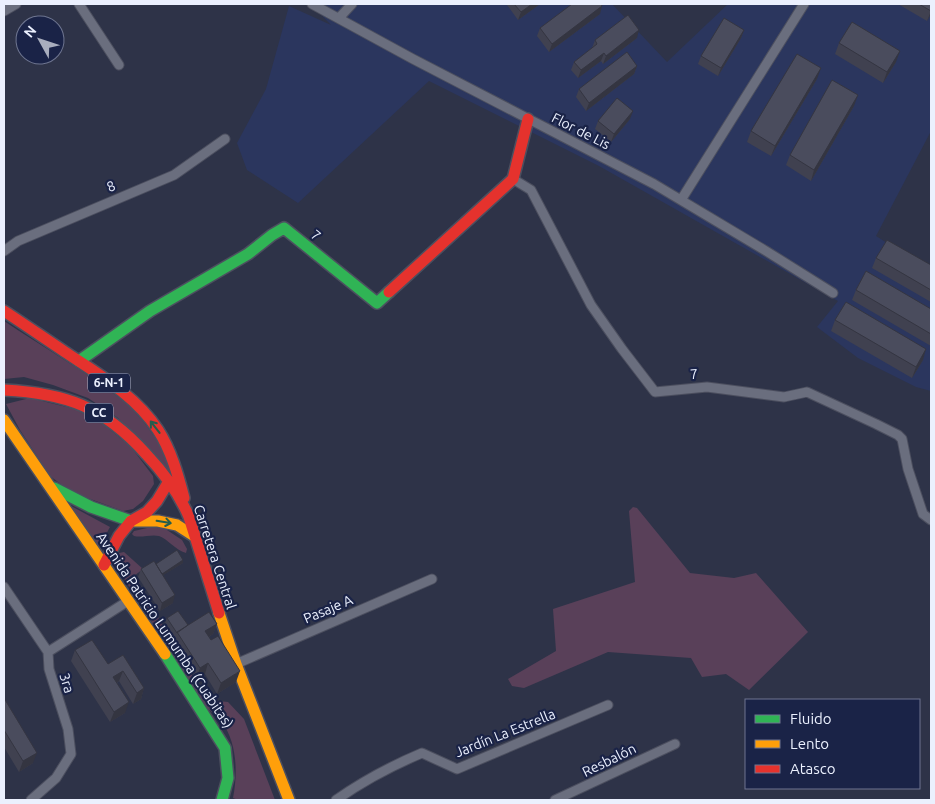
<svg xmlns="http://www.w3.org/2000/svg" width="935" height="804" viewBox="0 0 935 804" font-family="Ubuntu,sans-serif">
  <style>
    .built { fill: #2b365e }
    .green { fill: #594059 }
    .lines { fill: none; stroke-linecap: round; stroke-linejoin: round }
    .street-casing { stroke: #4c4f5f; stroke-width: 11 }
    .fast-casing { stroke: #4c4f5f; stroke-width: 14 }
    .slow-casing { stroke: #4c4f5f; stroke-width: 14 }
    .jam-casing { stroke: #4c4f5f; stroke-width: 14 }
    .street { stroke: #6a6e7e; stroke-width: 9 }
    .fast { stroke: #30b455; stroke-width: 11 }
    .slow { stroke: #ff9f0a; stroke-width: 11 }
    .jam { stroke: #e5322d; stroke-width: 11 }
    .wall { fill: #404150 }
    .shaded-wall { fill: #343541 }
    .building { fill: #4a4c5d; stroke: #343541 }
    .oneway { stroke: #235d4d }
    .labels { text-anchor: middle; stroke-width: 4.5; stroke-linejoin: round; paint-order: stroke }
    .shield { fill: #1a2347; stroke: #acb2c7; stroke-width: 1 }
    .shield-label { font-size: 12px; font-weight: bold; fill: #ebf0fe }
    .street-label { font-size: 14px; fill: #ebf0fe; stroke: #1a2347 }
  </style>
  <rect width="100%" height="100%" fill="#2e3348"/>
  <path class="built" d="M311 4H612L667 62 728 4H931V131L876 236 931 271V391L916 387 858 358 817 327 838 301 599 166 429 81 298 203 247 170 237 143 266 89 289 6 331 25Z"/>
  <path class="green" d="M4 321C43 347 85 371 122 400 141 415 163 446 172 469L166 471 118 418 88 398 53 385 24 377 4 379Z
    M30 398 75 409 102 423 131 447 153 476 154 484 143 501 133 509 123 511 74 493 62 485 50 476 20 430 6 404Z
    M71 506 110 527 98 549Z
    M633 507 637 508 690 573 734 578 756 573 808 632 749 690 726 674 702 677 691 658 608 652 524 688 512 686 508 679 556 651 553 609 635 582 629 511Z
    M147 528H164L182 540 187 549 186 553C175 550 168 539 159 536 151 534 142 538 134 536L132 534 134 531Z
    M124 552 143 569 134 576 210 706 218 701 228 702 244 719 275 800H238L233 798C238 773 237 743 222 722 218 717 212 712 207 708L116 566V557L119 553Z"/>
  <g class="lines">
    <defs>
      <path id="street" d="M79 4 119 65
        M312 4 413 59 654 184 766 251 833 293
        M4 11 16 4
        M339 18 352 4
        M513 179 531 190 591 305 622 349 655 392 707 387 784 397 807 392 876 424 898 435 902 439 908 469 923 514 931 520
        M681 200 804 4
        M4 251 18 241 174 175 225 139
        M4 587 48 652
        M236 664 432 579
        M31 800 56 778 71 754 68 729 49 669 48 652 128 601
        M336 800C363 781 391 766 422 753L457 769 608 705
        M555 800 675 744"/>
      <path id="fast" d="M79 361 150 311 248 254 272 235 284 228 377 303 389 292
        M54 488 91 507 131 521
        M165 654 225 748 228 778 222 800"/>
      <path id="slow" d="M4 420 165 654
        M131 521H158L177 525 194 536
        M219 613 236 664 289 800"/>
      <path id="jam" d="M389 292 513 179 528 119
        M4 311C24 324 44 338 65 352 98 374 136 396 158 430 171 450 178 475 184 498
        M4 390C66 393 104 407 146 454 164 473 179 493 189 517L219 613
        M104 565 119 536 131 521 147 512 157 501 169 481"/>
    </defs>
    <use href="#street" class="street-casing"/>
    <use href="#fast" class="fast-casing"/>
    <use href="#slow" class="slow-casing"/>
    <use href="#jam" class="jam-casing"/>
    <use href="#street" class="street"/>
    <use href="#fast" class="fast"/>
    <use href="#slow" class="slow"/>
    <use href="#jam" class="jam"/>
  </g>
  <path class="wall" d="M507 4H540L518 20 507 5Z
    M898 4H931V14L927 21Z
    M600 14 549 52 537 36 540 28Z
    M744 30 741 38 718 76 698 64 701 56Z
    M637 38 603 64 601 61 578 78 571 70 574 62 592 48 595 40Z
    M839 43 896 62 883 83 835 54Z
    M637 66 634 74 586 111 576 97 579 89Z
    M817 79 771 156 747 142 751 131Z
    M854 106 811 181 786 165 790 155Z
    M630 119 611 142 595 129 598 121Z
    M876 258 931 265V302L872 268Z
    M856 290 931 309V346L852 300Z
    M835 320 923 360 912 378 831 331Z
    M183 560V563L163 575 173 603 160 611 138 577 141 569 156 564Z
    M167 618 188 625 217 624 213 634 209 637 236 682 217 694 205 674 196 679 173 642 175 638 165 623Z
    M75 650 108 664 123 655 144 688 141 699 133 704 119 681 117 683 125 713 110 722 71 661Z
    M4 698 33 763 19 772 4 747Z"/>
  <path class="shaded-wall" d="M532 4H540L518 20 521 12Z
    M602 6 600 14 549 52 552 44Z
    M931 10V14L927 21 931 11Z
    M639 30 637 38 603 64 606 56Z
    M744 30 741 38 718 76 721 68Z
    M900 51 896 62 883 83 887 72Z
    M604 53 601 61 578 78 581 70Z
    M637 66 634 74 586 111 589 103Z
    M821 68 817 79 771 156 775 146Z
    M858 95 854 106 811 181 814 170Z
    M633 111 630 119 611 142 614 134Z
    M926 349 923 360 912 378 916 367Z
    M183 560V563L157 579 158 576Z
    M175 595 173 603 160 611 162 603Z
    M217 624 213 634 202 641 205 631Z
    M208 663 205 674 196 679 200 668Z
    M123 671 119 681 109 687 113 677Z
    M240 671 236 682 217 694 221 683Z
    M144 688 141 699 133 704 137 693Z
    M129 702 125 713 110 722 114 712Z
    M37 753 33 763 19 772 23 761Z"/>
  <path class="building" d="M514 4H532L521 12Z
    M572 4H601L602 6 552 44 540 28Z
    M919 4H931V11Z
    M628 15 639 30 606 56 604 53 581 70 574 62 597 44 595 40Z
    M724 18 744 30 721 68 701 56Z
    M852 22 900 51 887 72 839 43Z
    M627 52 637 66 589 103 579 89Z
    M797 54 821 68 775 146 751 131Z
    M832 80 858 95 814 170 790 155Z
    M617 98 633 111 614 134 598 121Z
    M887 240 931 265V290L876 258Z
    M866 271 931 309V334L856 290Z
    M846 302 926 349 916 367 835 320Z
    M177 550 183 560 162 574 156 564Z
    M154 561 175 595 162 603 141 569Z
    M178 611 188 625 177 633 167 618Z
    M209 612 217 624 205 631 211 640 218 636 240 671 221 683 208 663 200 668 177 632Z
    M92 640 108 664 123 655 144 688 137 693 123 671 113 677 129 702 114 712 75 650Z
    M4 698 37 753 23 761 4 730Z"/>
  <defs><path id="oneway-shaft" d="M-6 0H5M1.5-3L5.5 0L1.5 3" fill="none" stroke-width="1.6" stroke-linecap="round" stroke-linejoin="round" transform="scale(1.25)"/></defs>
  <g class="oneway">
    <use href="#oneway-shaft" transform="translate(155 427) rotate(-128)"/>
    <use href="#oneway-shaft" transform="translate(164 522) rotate(9)"/>
  </g>
  <g class="labels">
    <g class="shield">
      <rect x="88" y="373.5" width="42" height="19" rx="4"/>
      <rect x="85" y="403.5" width="28" height="19" rx="4"/>
    </g>
    <g class="shield-label">
      <text x="109" y="387">6-N-1</text>
      <text x="99" y="417">CC</text>
    </g>
    <g class="street-label">
      <text transform="translate(581 131) rotate(27)" y="5">Flor de Lis</text>
      <text transform="translate(111 186) rotate(-23)" y="5">8</text>
      <text transform="translate(316 235) rotate(39)" y="5">7</text>
      <text transform="translate(694 374) rotate(-5)" y="5">7</text>
      <text transform="translate(215 557) rotate(72)" y="5">Carretera Central</text>
      <text transform="translate(328 609) rotate(-23)" y="5">Pasaje A</text>
      <text transform="translate(165 630) rotate(56)" y="5">Avenida Patricio Lumumba (Cuabitas)</text>
      <text transform="translate(67 683) rotate(73)" y="5">3ra</text>
      <text transform="translate(505 733) rotate(-22)" y="5">Jardín La Estrella</text>
      <text transform="translate(609 760) rotate(-26)" y="5">Resbalón</text>
    </g>
  </g>
  <rect width="935" height="804" fill="none" stroke="#ebf0fe" stroke-width="10"/>
  <rect x="745" y="699" width="175" height="90" fill="#1a2347" stroke="#6e7590"/>
  <rect x="755" y="715" width="25" height="8" fill="#30b455" stroke="#6e7590"/>
  <text x="790" y="724" font-size="15" fill="#ebf0fe">Fluido</text>
  <rect x="755" y="740" width="25" height="8" fill="#ff9f0a" stroke="#6e7590"/>
  <text x="790" y="749" font-size="15" fill="#ebf0fe">Lento</text>
  <rect x="755" y="765" width="25" height="8" fill="#e5322d" stroke="#6e7590"/>
  <text x="790" y="774" font-size="15" fill="#ebf0fe">Atasco</text>
  <g transform="translate(40 40) rotate(310)"><circle r="24" fill="#1a2347" stroke="#6e7590"/>
  <path d="M0-4L9 19L0 12L-9 19Z" fill="#a9aebe"/>
  <text y="-8" font-size="14" font-weight="bold" text-anchor="middle" fill="#ebf0fe">N</text>
  </g>
</svg>
